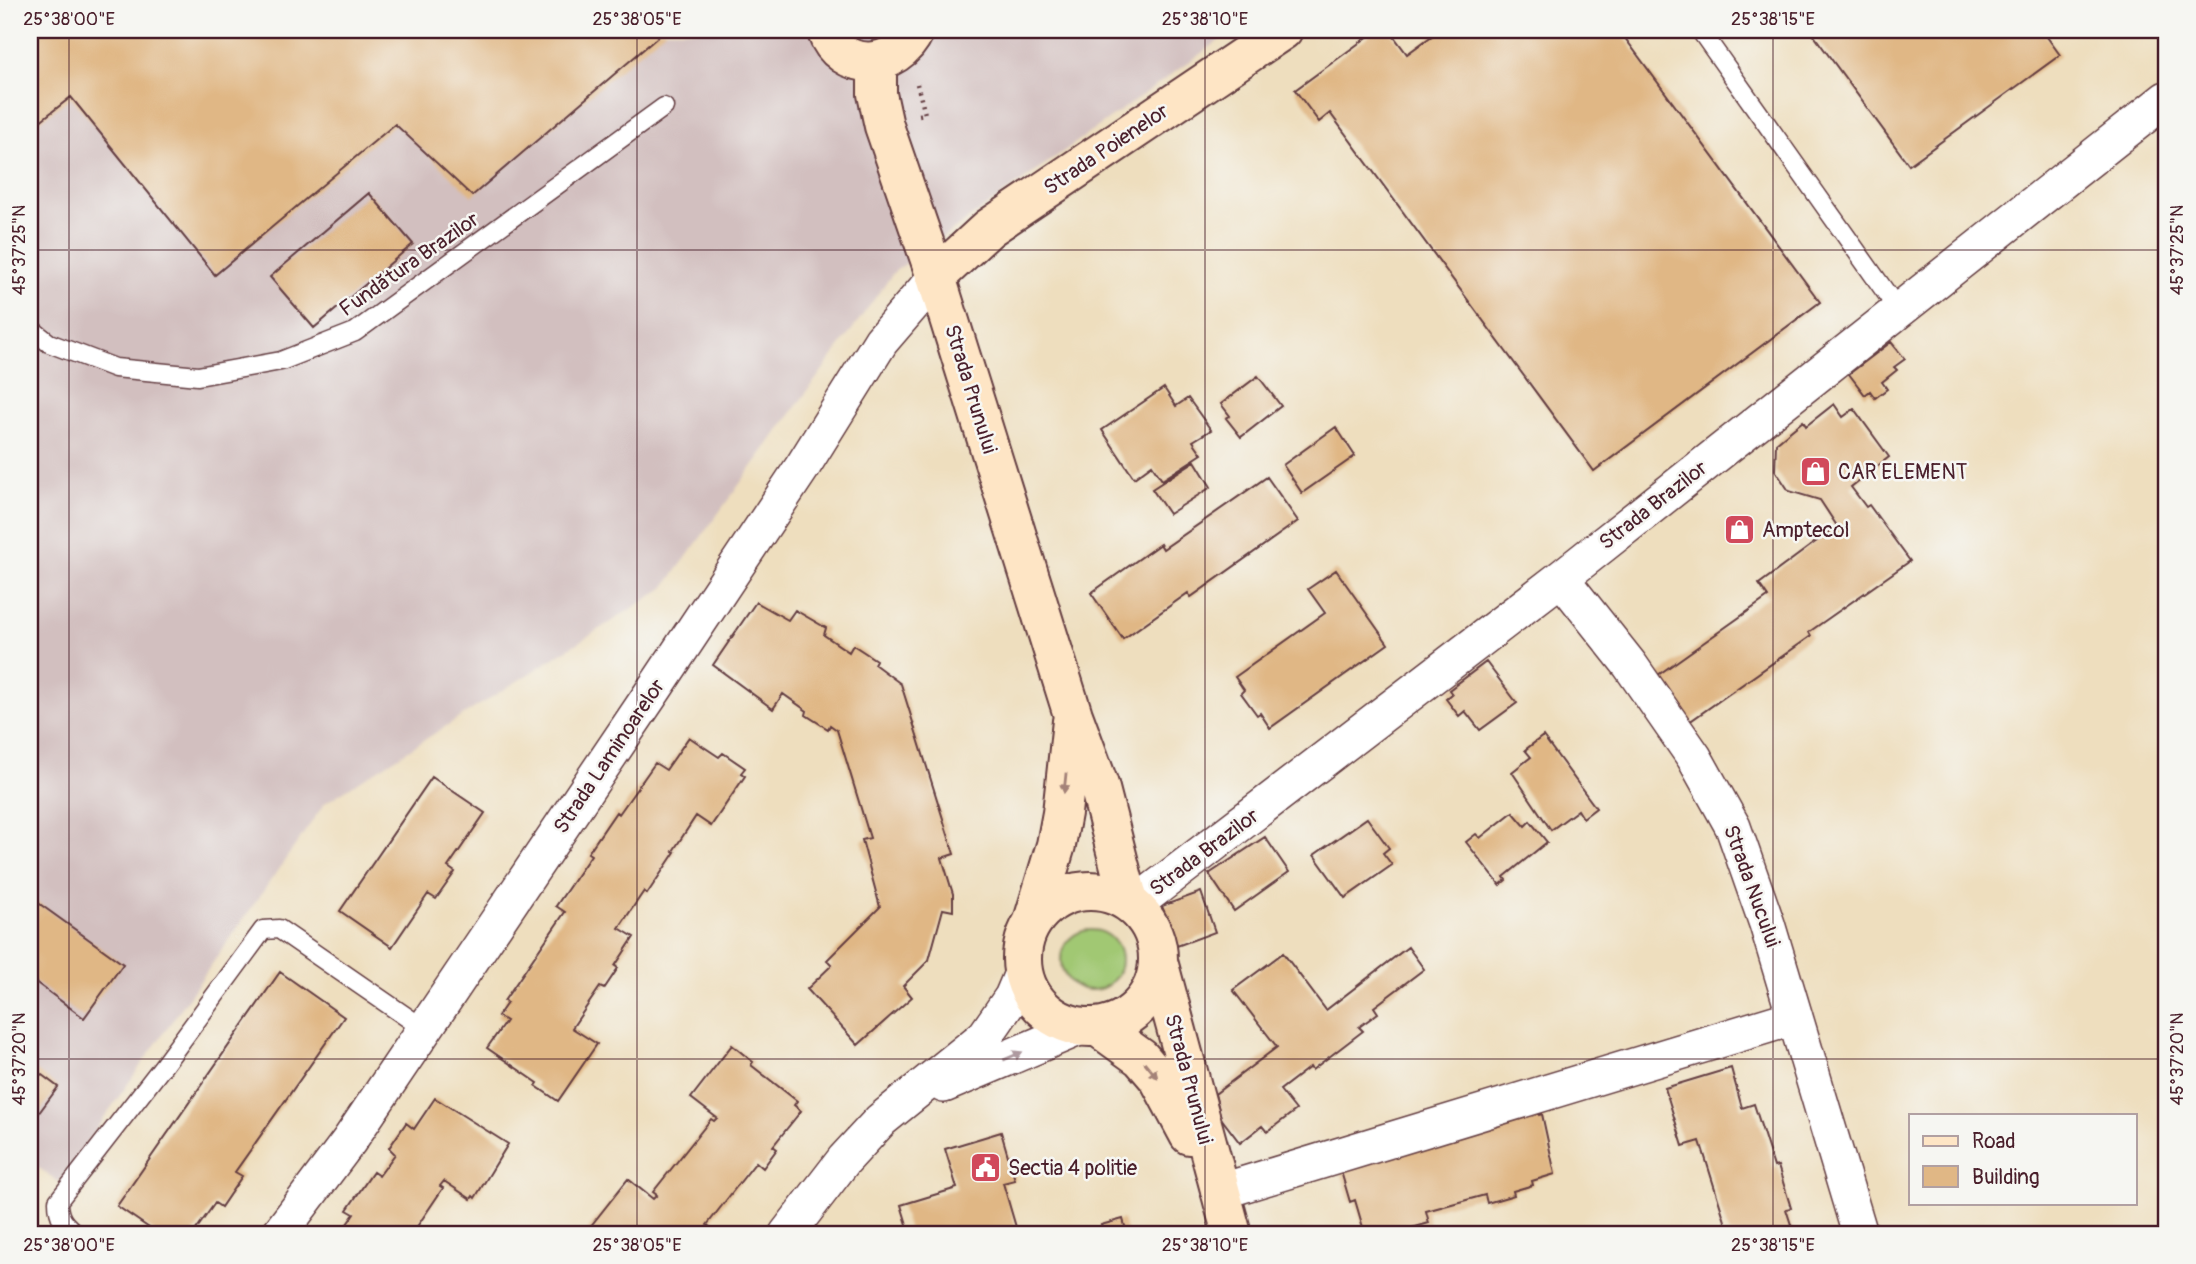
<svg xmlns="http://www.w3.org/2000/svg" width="2196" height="1264" viewBox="0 0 2196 1264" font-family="Pangolin,sans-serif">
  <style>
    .industrial { fill: #d2bfbf }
    .green { fill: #a1c873; stroke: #76744f; stroke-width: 2 }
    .building { fill: #e0b785 }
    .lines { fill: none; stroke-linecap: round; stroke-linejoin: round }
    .lane-casing { stroke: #633c41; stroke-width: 21 }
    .street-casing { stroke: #633c41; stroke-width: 38 }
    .secondary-casing { stroke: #633c41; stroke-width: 42 }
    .path { stroke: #633c41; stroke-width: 4.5; stroke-dasharray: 2 5; stroke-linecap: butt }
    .lane { stroke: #fff; stroke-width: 18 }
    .street { stroke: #fff; stroke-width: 35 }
    .secondary { stroke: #fee5c5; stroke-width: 38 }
    .oneway { fill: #a48278 }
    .oneway2 { fill: #ae9aa0 }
    .ticks { fill: none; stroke: #4a1f2b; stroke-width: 2; stroke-opacity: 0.45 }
    .labels { text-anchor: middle; stroke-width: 5; stroke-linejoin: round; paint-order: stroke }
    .street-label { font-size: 21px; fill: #4a1f2b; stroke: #f6f6f2 }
    .poi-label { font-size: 21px; fill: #4a1f2b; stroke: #f6f6f2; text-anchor: start }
    .neatline { fill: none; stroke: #4a1f2b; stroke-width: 2.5 }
    .ticks-label { font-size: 18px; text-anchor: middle; fill: #4a1f2b }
  </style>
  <rect width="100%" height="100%" fill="#f6f6f2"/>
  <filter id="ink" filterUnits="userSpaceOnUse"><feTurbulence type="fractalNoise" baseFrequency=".0143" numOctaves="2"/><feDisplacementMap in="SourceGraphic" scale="14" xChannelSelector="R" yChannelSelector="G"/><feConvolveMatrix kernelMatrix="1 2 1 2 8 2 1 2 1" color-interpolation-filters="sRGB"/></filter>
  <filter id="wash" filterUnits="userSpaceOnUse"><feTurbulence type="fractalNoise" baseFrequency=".00686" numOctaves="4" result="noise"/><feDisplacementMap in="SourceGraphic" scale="28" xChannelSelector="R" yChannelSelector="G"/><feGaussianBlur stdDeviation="1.57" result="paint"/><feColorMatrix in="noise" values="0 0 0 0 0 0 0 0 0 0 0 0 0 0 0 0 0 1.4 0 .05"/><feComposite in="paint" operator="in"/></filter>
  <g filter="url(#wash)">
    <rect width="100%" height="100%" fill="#eedebe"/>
    <path class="industrial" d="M30 30H1234L894 272 664 588 325 803 59 1182 30 1162Z"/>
    <path class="green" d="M1061 960a30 30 0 1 1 60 0a30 30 0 1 1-60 0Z"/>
    <g id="blocks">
      <path class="building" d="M30 30H666L472 196 395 124 215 275 71 97 30 129Z
        M1377 30H1389L1407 54 1440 30H1619L1820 302 1594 471 1330 113 1319 122 1295 90Z
        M1810 30H2042L2060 55 1909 165Z
        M369 193 413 244 314 328 270 277Z
        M1891 342 1905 359 1894 367 1897 370 1882 382 1887 389 1875 398 1870 391 1865 395 1849 374Z
        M1258 376 1281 406 1241 437 1226 418 1230 416 1221 404Z
        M1164 388 1176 406 1188 398 1211 430 1193 441 1202 454 1162 480 1152 465 1134 478 1102 430Z
        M1834 404 1843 417 1854 409 1889 457 1851 487 1866 507 1869 505 1910 561 1809 632 1811 636 1689 722 1658 675 1768 597 1759 584 1837 526 1820 500 1789 491 1775 470 1776 443 1803 421 1806 426Z
        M1336 427 1355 456 1302 493 1283 465Z
        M1195 461 1211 487 1169 514 1152 489Z
        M1267 477 1298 521 1191 597 1188 593 1123 639 1091 593 1160 544 1163 549Z
        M1336 570 1388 644 1270 728 1260 713 1257 715 1241 693 1244 690 1235 677 1325 613 1308 589Z
        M756 602 788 620 795 610 826 628 824 635 849 652 853 645 876 660 874 664 901 684 954 854 942 858 953 894V911L943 909 929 960 903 986 912 997 858 1045 807 989 832 965 827 960 880 907 862 840 870 838 837 730 830 725 828 729 806 715 807 711 783 694 773 709 713 665Z
        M1486 662 1517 703 1480 730 1465 711 1459 716 1446 699 1452 694 1449 690Z
        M1543 736 1596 808 1583 818 1578 810 1551 830 1512 772 1531 757 1525 750Z
        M689 737 719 757 723 753 745 768 741 773 745 776 711 826 696 816 673 851 675 852 647 894 644 891 619 928 634 937 615 966 618 968 604 989 600 987 572 1028 597 1044 558 1101 536 1086 538 1083 487 1048 506 1021 498 1016 507 1003 504 1001 565 912 556 906 591 855 588 853 616 812 619 814 655 763 666 770Z
        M432 777 485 813 448 867 455 872 436 899 428 894 392 947 340 911Z
        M1513 812 1525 826 1530 821 1547 842 1504 877 1506 880 1500 885 1466 842 1476 834 1480 838Z
        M1367 818 1389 848 1383 853 1392 865 1345 898 1314 855Z
        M1265 837 1289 872 1234 911 1209 874Z
        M1201 892 1215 932 1177 946 1162 906Z
        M30 897 123 964 84 1018 30 978Z
        M1408 947 1424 969 1374 1007 1378 1013 1359 1027 1363 1031 1312 1070 1310 1067 1280 1090 1296 1110 1267 1132 1262 1126 1240 1143 1221 1118 1215 1094 1277 1047 1233 990 1283 953 1326 1010Z
        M280 972 344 1017 235 1172 242 1176 221 1207 215 1203 193 1234H158L117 1206Z
        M732 1045 753 1062 751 1065 797 1101 794 1105 801 1111 773 1146 777 1149 763 1168 756 1162 734 1190 707 1225 714 1230 710 1234H589L586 1232 628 1179 653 1199 657 1195 653 1192 711 1119 714 1121 717 1118 691 1098Z
        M30 1066 58 1087 30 1125Z
        M1731 1068 1742 1108 1754 1104 1774 1167 1778 1166 1791 1208 1786 1209 1794 1234H1729L1700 1141 1683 1146 1665 1088Z
        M435 1098 508 1144 475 1198 473 1196 471 1199 444 1181 440 1186 443 1188 412 1234H340L354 1214 347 1210 373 1172 379 1176 395 1154 389 1148 406 1123 414 1129Z
        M1537 1111 1539 1115 1542 1114 1555 1174 1532 1181 1533 1185 1513 1191 1514 1195 1487 1203 1485 1195 1426 1211 1429 1223 1412 1228 1414 1234H1356L1364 1231 1355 1200 1350 1202 1340 1168Z
        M1001 1132 1015 1180 1003 1183 1018 1234H910L901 1205 957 1188 945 1149Z
        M1123 1219 1127 1234H1087L1102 1229 1101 1225Z"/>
    </g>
  </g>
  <g filter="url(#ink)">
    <use href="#blocks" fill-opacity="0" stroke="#633c41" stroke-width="2"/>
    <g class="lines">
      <defs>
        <path id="lane" d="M1700 30 1899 311
          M30 328 49 343 115 368 198 376 281 361 355 332 664 107
          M76 1234C64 1224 58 1218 58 1201L163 1066 263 930 279 929 424 1029"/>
        <path id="street" d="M1561 578 1630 665 1694 757 1733 827 1767 924 1860 1234
          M1134 905 1561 578 2166 99
          M944 1085 1081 1027
          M1219 1192 1795 1017
          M279 1234 349 1141 651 694 803 466 881 341 936 277
          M787 1234 844 1160 881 1120 985 1036 1012 997 1023 971"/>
        <path id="secondary" d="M826 30C841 74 897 70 915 30
          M877 62V94L884 126 936 277 1073 715 1099 785 1129 902
          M936 277 989 228 1283 30
          M1022 959a68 68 0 1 1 136 0a68 68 0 1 1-136 0Z
          M1033 921 1056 845 1062 813 1072 721
          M1159 965 1232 1234
          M1098 1027 1141 1058 1159 1079 1189 1135"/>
      </defs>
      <use href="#lane" class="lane-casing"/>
      <use href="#street" class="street-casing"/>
      <use href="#secondary" class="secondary-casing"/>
      <path class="path" d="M917 84 925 114 919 115"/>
      <use href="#lane" class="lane"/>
      <use href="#street" class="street"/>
      <use href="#secondary" class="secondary"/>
    </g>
    <defs><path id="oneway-solid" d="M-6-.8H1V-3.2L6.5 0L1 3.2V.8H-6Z" transform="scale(1.75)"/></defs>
    <g class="oneway">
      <use href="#oneway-solid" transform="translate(1065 783) rotate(96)"/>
      <use href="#oneway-solid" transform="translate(1151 1070) rotate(50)"/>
    </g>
    <use class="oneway2" href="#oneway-solid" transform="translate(1013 1056) rotate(-23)"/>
  </g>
  <path class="ticks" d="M69 30V1234M637 30V1234M1205 30V1234M1773 30V1234M30 250H2166M30 1059H2166"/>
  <defs>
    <symbol id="shop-square" viewBox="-11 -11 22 22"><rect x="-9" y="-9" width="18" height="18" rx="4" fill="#d1495b" stroke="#f6f6f2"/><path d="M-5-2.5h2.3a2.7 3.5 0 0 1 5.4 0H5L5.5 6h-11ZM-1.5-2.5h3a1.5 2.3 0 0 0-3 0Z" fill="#fff"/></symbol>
    <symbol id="civic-square" viewBox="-11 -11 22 22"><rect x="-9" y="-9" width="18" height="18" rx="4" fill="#d1495b" stroke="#f6f6f2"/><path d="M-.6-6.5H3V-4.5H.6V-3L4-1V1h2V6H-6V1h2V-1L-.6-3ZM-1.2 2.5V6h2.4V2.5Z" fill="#fff"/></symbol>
  </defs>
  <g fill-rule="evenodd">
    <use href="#shop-square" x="1798" y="454" width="35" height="35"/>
    <use href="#shop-square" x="1722" y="512" width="35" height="35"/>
    <use href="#civic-square" x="968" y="1150" width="35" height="35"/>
  </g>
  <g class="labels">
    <g class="street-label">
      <text transform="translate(1106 149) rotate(-34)" y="7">Strada Poienelor</text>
      <text transform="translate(409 264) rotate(-35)" y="7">Fundătura Brazilor</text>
      <text transform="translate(971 389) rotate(73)" y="7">Strada Prunului</text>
      <text transform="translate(1653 505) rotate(-38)" y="7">Strada Brazilor</text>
      <text transform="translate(609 756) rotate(-56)" y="7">Strada Laminoarelor</text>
      <text transform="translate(1204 852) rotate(-37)" y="7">Strada Brazilor</text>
      <text transform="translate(1752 886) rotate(70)" y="7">Strada Nucului</text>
      <text transform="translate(1189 1079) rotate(75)" y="7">Strada Prunului</text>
    </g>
    <g class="poi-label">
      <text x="1838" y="479">CAR ELEMENT</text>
      <text x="1762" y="537">Amptecol</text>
      <text x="1008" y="1175">Sectia 4 politie</text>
    </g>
  </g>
  <rect width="2196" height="1264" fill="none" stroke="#f6f6f2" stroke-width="77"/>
  <rect x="1909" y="1114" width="228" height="91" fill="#f6f6f2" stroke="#b1a0a2" stroke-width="2"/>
  <rect x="1923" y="1136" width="35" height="10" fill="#fee5c5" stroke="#b1a0a2" stroke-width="2"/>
  <text x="1972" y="1148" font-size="21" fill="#4a1f2b">Road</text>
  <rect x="1923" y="1166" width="35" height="21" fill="#e0b785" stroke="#b1a0a2" stroke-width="2"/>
  <text x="1972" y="1184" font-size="21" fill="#4a1f2b">Building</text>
  <rect x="38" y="38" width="2120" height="1188" class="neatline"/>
  <g class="ticks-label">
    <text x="69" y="25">25°38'00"E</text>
    <text x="637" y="25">25°38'05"E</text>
    <text x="1205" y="25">25°38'10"E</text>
    <text x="1773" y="25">25°38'15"E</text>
    <text transform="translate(19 250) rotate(-90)" y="6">45°37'25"N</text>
    <text transform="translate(2177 250) rotate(-90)" y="6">45°37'25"N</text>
    <text transform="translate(19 1059) rotate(-90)" y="6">45°37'20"N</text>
    <text transform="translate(2177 1059) rotate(-90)" y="6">45°37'20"N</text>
    <text x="69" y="1251">25°38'00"E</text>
    <text x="637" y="1251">25°38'05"E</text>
    <text x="1205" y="1251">25°38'10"E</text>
    <text x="1773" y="1251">25°38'15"E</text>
  </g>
</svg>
